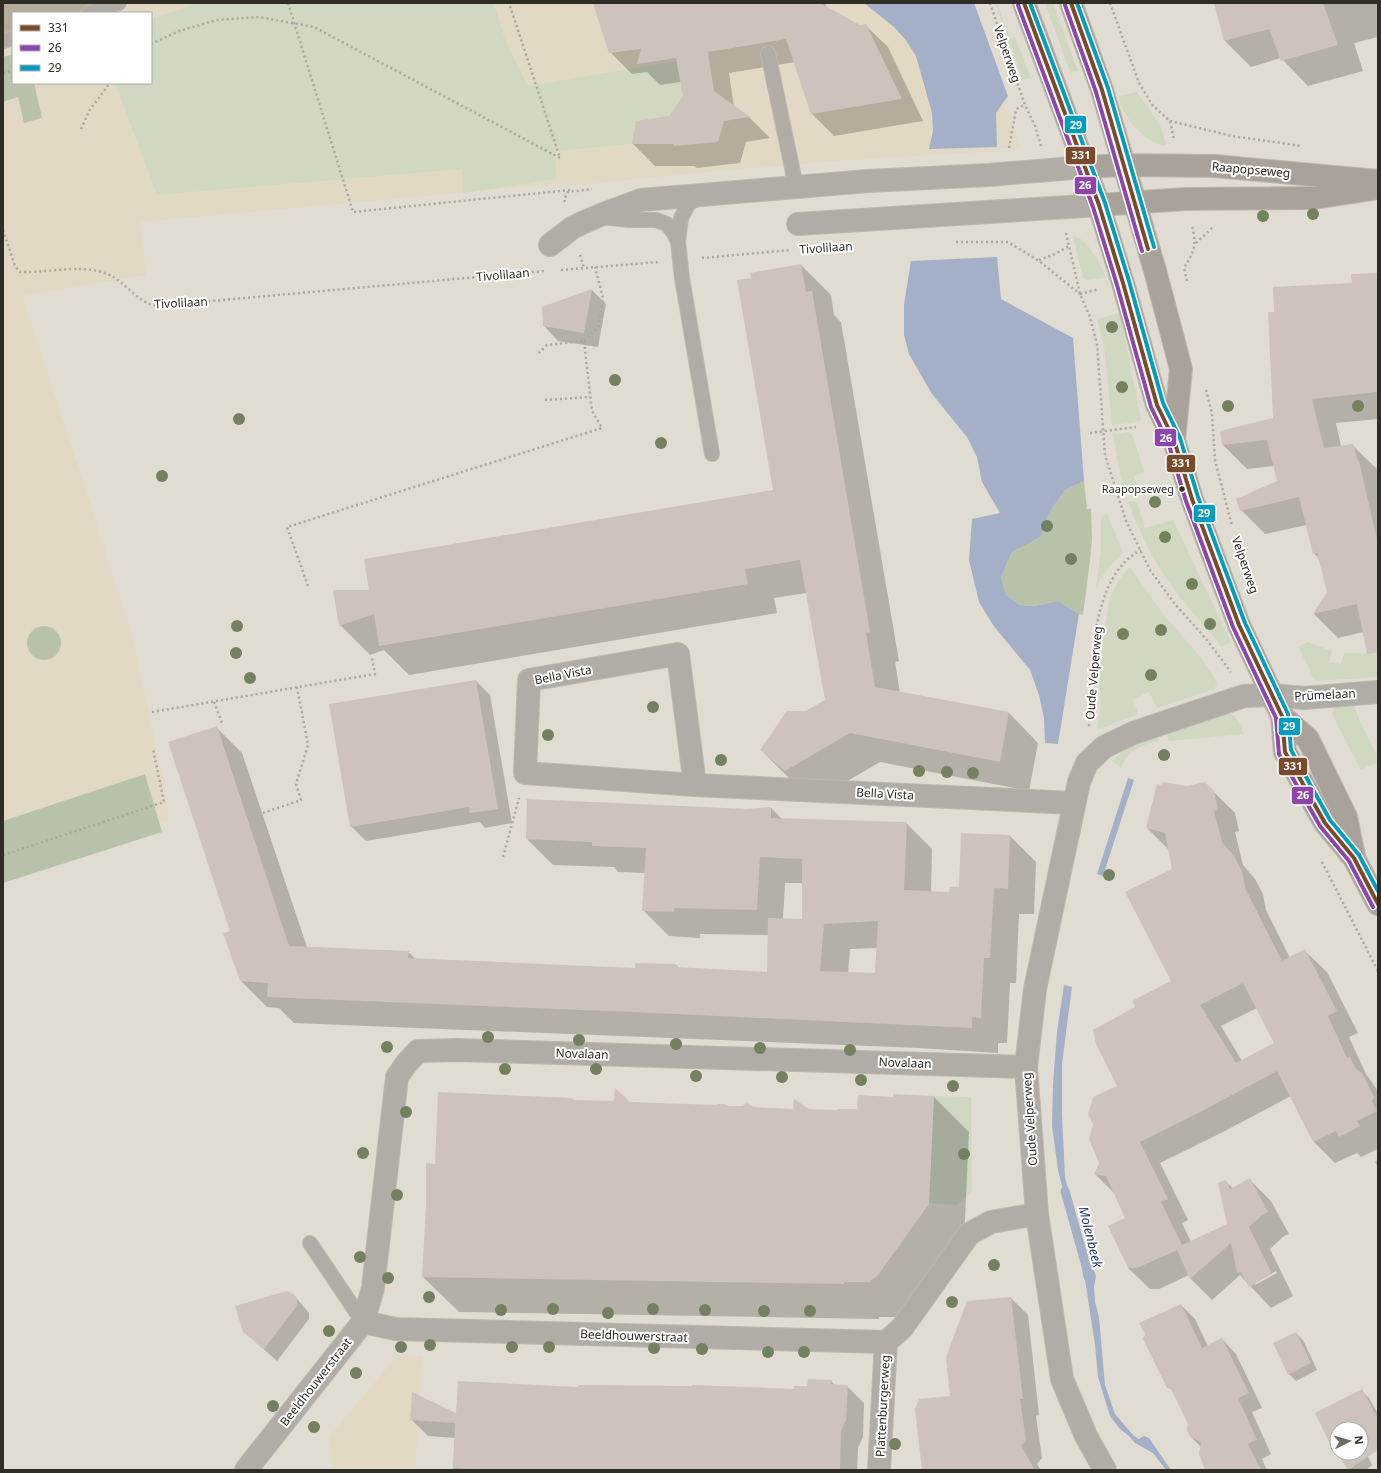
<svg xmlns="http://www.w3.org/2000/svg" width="1381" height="1473" viewBox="0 0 1381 1473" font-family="'Noto Sans',sans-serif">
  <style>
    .built { fill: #e2d9c4; fill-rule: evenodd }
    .green { fill: #d0d8c2 }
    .forest { fill: #b8c2a8 }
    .water { fill: #a3b0c7 }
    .shadow { fill: #0003; fill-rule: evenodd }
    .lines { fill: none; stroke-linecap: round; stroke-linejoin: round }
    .stream { stroke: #a3b0c7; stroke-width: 9 }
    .building { fill: #cec2bd; fill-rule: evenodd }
    .lane-casing { stroke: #bcb8b0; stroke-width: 16 }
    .street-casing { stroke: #bcb8b0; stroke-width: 24 }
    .secondary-casing { stroke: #bcb8b0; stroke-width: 24 }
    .path { stroke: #aaa6a0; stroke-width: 2.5; stroke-dasharray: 2 3; stroke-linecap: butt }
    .lane { stroke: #b1aca6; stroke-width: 14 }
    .street { stroke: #b1aca6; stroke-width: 22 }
    .secondary { stroke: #a9a29b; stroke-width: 22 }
    .bus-1-casing { stroke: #fff; stroke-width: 7 }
    .bus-2-casing { stroke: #fff; stroke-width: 7 }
    .bus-3-casing { stroke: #fff; stroke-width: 7 }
    .bus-1 { stroke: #7a4b2a; stroke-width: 4 }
    .bus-2 { stroke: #8e44ad; stroke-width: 4 }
    .bus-3 { stroke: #059dbd; stroke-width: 4 }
    .tree { fill: #74815e }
    .bus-dot { fill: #302d25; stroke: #fff; stroke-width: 1.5 }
    .labels { text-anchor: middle; stroke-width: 4; stroke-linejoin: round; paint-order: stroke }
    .bus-label { font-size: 11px; fill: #302d25; stroke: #fff; text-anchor: end }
    .street-label { font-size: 12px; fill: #302d25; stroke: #fff }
    .water-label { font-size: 13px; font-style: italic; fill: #22396b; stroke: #fff }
    .line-badge { stroke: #fff; stroke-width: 1.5 }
    .badge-label { font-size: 11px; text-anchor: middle; font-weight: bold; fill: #fff }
  </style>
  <rect width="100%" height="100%" fill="#e1dcd1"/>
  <path class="built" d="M3 3H968L1020 146 1000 148V151L836 161 717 171 569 186 567 183 141 222 146 275 23 296 132 633 166 794 169 820 3 869ZM13 13H151V83H13Z
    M423 1356 415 1470H416H333L329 1437 396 1357Z"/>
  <path class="green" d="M199 3H494L505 39 528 86 676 61 683 96 669 116 636 122 632 144 555 151 556 179 463 193 462 169 157 195 115 83H151V19Z
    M995 3H997L1010 39 1015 37 1031 78 1023 80Z
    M1045 3H1053L1078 71 1070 72Z
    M1137 92 1160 125 1166 144 1165 146C1142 141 1124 118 1118 96Z
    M1073 236C1086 237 1099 262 1104 272L1105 275 1104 278 1088 280 1083 278Z
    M1120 313 1141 420 1131 423 1112 425 1104 347 1097 319Z
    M1129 432 1133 436 1144 472 1134 476 1138 490 1126 494 1119 469 1113 434Z
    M1133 501 1137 502 1145 528 1173 520 1231 642 1222 647C1204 625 1185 605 1169 582 1151 558 1139 530 1128 502Z
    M1107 514 1123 552 1102 576 1096 588 1101 549V516Z
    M1130 567 1163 614 1201 658 1216 680 1217 684 1214 689 1157 708 1149 692 1133 700 1139 714 1097 730 1101 703 1099 684 1101 650 1110 596 1120 578Z
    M1308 642 1332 651 1329 662 1341 664 1344 653 1378 654V677L1317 681 1313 677 1298 647Z
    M1354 704 1359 719 1378 757 1377 762 1361 770 1333 716V708L1336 705Z
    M1226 713C1237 712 1240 726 1244 734L1169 741 1166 732Z
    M1157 736 1159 741C1142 744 1127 751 1121 768L1112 761 1129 746Z
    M934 1096 971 1097 972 1191 957 1205 929 1203Z"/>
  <path class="forest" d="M13 54V83H34L42 118 24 123 18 97 3 102V57Z
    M1084 481 1087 509H1091L1092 539 1090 560 1083 615 1079 614 1058 601 1034 606 1020 605 1006 595 1001 577 1012 552 1041 537 1049 513 1065 490Z
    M27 643a17 17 0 1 1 34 0a17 17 0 1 1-34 0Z
    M145 774 162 832 3 883V821Z"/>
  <path class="water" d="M864 3H974L1008 96 996 113 997 147 929 149 933 131 932 113 916 56 905 39 894 27Z
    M997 257 1001 299 1073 338 1084 481 1065 490 1049 513 1041 537 1012 552 1001 577 1006 595 1020 605 1034 606 1058 601 1079 614 1058 744 1045 743 1044 718 1039 695 1030 670 993 625 979 602 969 560 972 519 1000 513 982 482 977 457 967 437 932 394 909 354 904 335V304L911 261Z
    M1128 778 1134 780 1103 876 1097 874Z
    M1064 985 1072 987 1062 1064V1116L1065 1177 1071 1200 1066 1202 1058 1170 1052 1126 1053 1084 1057 1032Z
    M1092 1265 1096 1276 1094 1287 1095 1302 1099 1317 1105 1385 1115 1414 1134 1436 1139 1439 1144 1436 1149 1438 1171 1470H1166L1153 1453 1135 1443 1130 1437 1119 1428 1110 1416 1098 1377 1095 1345 1083 1266Z"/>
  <path class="shadow" d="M3 3H106L75 13H13V32L3 36Z
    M594 3H825L827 8 860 26H866L888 47 923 121 834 136 812 114 795 62 729 73 734 107 749 117 770 138 746 142 740 163 697 168 694 166H655L633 144 637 122 670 117 684 97 681 82 660 85 647 72 632 74 610 52Z
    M1215 3H1378V37L1354 43 1363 71 1308 86 1281 58 1251 67 1225 41Z
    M801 265 831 295 834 315 841 322 899 661 895 662 900 693 1009 713 1038 743 1029 791 880 762 815 800 791 780 761 750 806 712 826 700 807 593 774 598 777 613 409 675 384 650 370 655 340 625 370 591 775 490 752 278Z
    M1378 274V419L1336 423 1341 446 1352 445 1377 469 1378 473V631L1376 629 1338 638 1314 614 1328 592 1320 560 1314 553 1307 525 1265 534 1241 510 1279 482 1275 466 1247 469 1223 445 1274 419 1275 312Z
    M592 290 606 304 598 347 558 341 544 326 543 307Z
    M476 681 490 695 512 823 485 828 480 822 366 841 351 826Z
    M216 727 242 753 307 947 408 952 416 959 636 969 676 965 679 968 768 973 769 935 700 934V938L669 936 643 910 646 873 618 872 614 867 553 865 527 839 771 808 782 819 906 823 932 849 931 892 950 893 960 888 1010 836 1036 862 1034 914H1019L1016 983H1010L1007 1043H998V1053L919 1048 294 1023 279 1008 267 1007 241 981 231 931ZM785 883H803V920L783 919ZM877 948 876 974 848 973 850 949Z
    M1205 783 1235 813 1239 831 1235 832 1243 865 1255 879 1263 894 1266 910 1290 958 1305 951 1327 972 1358 1033 1349 1037 1366 1074 1378 1091V1149L1361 1157 1357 1153 1335 1163 1314 1142 1291 1096 1223 1132 1160 1163 1188 1220 1182 1223 1191 1242 1228 1225 1225 1181 1233 1188 1250 1180 1271 1201 1289 1234 1284 1236 1270 1249 1293 1296 1271 1308 1240 1275 1212 1300 1191 1279 1189 1275 1159 1289H1150L1128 1268 1127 1218 1115 1194 1095 1174 1100 1163 1137 1008 1172 982 1173 869 1169 850 1147 828 1187 787ZM1257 1008 1275 1044 1242 1061 1221 1026ZM1276 1271 1277 1273 1255 1285V1282Z
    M933 1096 969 1132 964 1240 905 1317H879V1319L459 1312 423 1277 436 1165 574 1101 808 1110H858L894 1098Z
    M1378 1160V1167L1375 1162Z
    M293 1294 309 1313V1319L277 1361 244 1332Z
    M1011 1298 1028 1315 1039 1415 1036 1416 1042 1458 1037 1464 1041 1470H927L951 1397Z
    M1181 1305 1195 1319 1208 1346 1222 1339 1236 1354 1262 1408 1252 1412 1271 1454 1262 1459 1267 1470H1207L1201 1447 1191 1437 1189 1424 1174 1392 1168 1387Z
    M1296 1333 1303 1340 1317 1370 1296 1381 1289 1374Z
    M831 1381 836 1386H847L864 1403 863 1437 858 1448 857 1470H453L455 1438 428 1436 411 1419 457 1414 578 1388 795 1390Z
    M1362 1391 1369 1398 1378 1414V1443L1365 1450 1372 1465 1366 1470H1349L1337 1453H1361V1429H1337V1452L1316 1413Z"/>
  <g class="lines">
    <path class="stream" d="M1065 1191 1086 1266 1088 1277"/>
  </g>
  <path class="building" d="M593 3H820L860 25 866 24 902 99 811 114 786 39 708 52 714 91 750 117 724 121 718 142 674 146 673 144H632L636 121 669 116 683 96 676 58 637 64 641 49 609 53Z
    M1214 3H1323L1338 45 1281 61 1269 29 1224 41Z
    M801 264 806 292 812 291 870 632 866 633 875 687 1009 712 1000 762 850 733 785 771 760 750 787 711H806L825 700 800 560 745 569 748 584 379 646 374 614 339 626 333 590H369L364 559 773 490 737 280 751 278 750 273Z
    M1378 273V392L1312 399 1324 448 1353 444 1358 461H1359L1378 544V653L1367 654 1357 604 1313 614 1327 592 1317 553 1313 554 1299 497 1240 511 1236 499 1277 481 1267 440 1222 445 1220 431 1273 418 1268 312H1274L1273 287 1352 283 1351 274Z
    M592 289 584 333 543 326 542 307Z
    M476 680 498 809 470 813 469 807 350 827 329 704Z
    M217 726 289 946 409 951 408 958 635 968V963L672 964H676V967L767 972 768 918 802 919V859L760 857 757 910 674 908V912L642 911 646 848 592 846V842L526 839 527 799 747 809 771 807V818L907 822 904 890 949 892 950 887H959L961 833 1010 835 1008 889 994 888 990 958H984L981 1018 972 1017V1028L633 1012 267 997 268 983 240 981 223 933 230 931 168 742ZM878 921 875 973 820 971 824 924Z
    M1163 782 1187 786 1205 782 1214 791 1218 810 1214 811 1222 842 1234 856 1242 871 1245 888 1282 961 1305 949 1337 1011 1328 1016 1347 1058 1350 1057 1356 1069 1362 1073 1374 1097 1372 1101 1377 1111 1357 1121 1360 1126 1339 1137 1336 1131 1313 1142 1277 1071 1202 1111 1140 1142 1168 1199 1161 1202 1182 1245 1227 1224 1218 1183 1226 1180 1230 1189 1250 1178 1268 1212 1262 1215 1249 1227 1272 1274 1249 1287 1241 1272 1237 1273 1231 1243 1190 1279 1177 1250 1137 1268H1128L1108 1226 1125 1218 1106 1176 1094 1174 1099 1163 1089 1139 1093 1124 1088 1114 1093 1097 1117 1086 1096 1044 1093 1030 1135 1007 1132 1001 1171 981 1125 892 1172 869 1165 833 1146 828 1157 784 1161 785ZM1243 983 1274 1043 1236 1063 1200 1005Z
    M615 1088 630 1102 716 1105 718 1104H724L728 1106H742L747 1103 753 1107 793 1109 794 1099 809 1109 836 1110 838 1109H857L858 1095 893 1097V1094L934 1096 929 1204 878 1275 869 1282H844V1284L422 1277 426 1207V1163L435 1164 438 1092 571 1098 574 1100 614 1101Z
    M287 1291 293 1294 297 1299V1306L264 1349 243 1332 235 1306Z
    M1011 1297 1023 1399H1020L1026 1441 1021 1446 1035 1470H922L915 1409 919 1399 950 1396 946 1357 967 1301Z
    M1181 1304 1202 1348 1222 1338 1249 1393 1238 1398 1257 1440 1248 1444 1261 1470H1205L1199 1454 1201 1442 1190 1437 1187 1430 1188 1424 1171 1389 1167 1388 1143 1339 1145 1334 1139 1323Z
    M1296 1332 1311 1363 1288 1375 1273 1343Z
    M808 1379 832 1380 831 1384 848 1385 846 1420 841 1431 840 1470H484L453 1468 455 1423 410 1420 412 1392 456 1413 458 1381 577 1387 579 1385 692 1386V1385L794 1389V1386H807Z
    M1362 1389 1378 1419V1450L1348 1470 1330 1444 1315 1413ZM1337 1429H1361V1453H1337Z"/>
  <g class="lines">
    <defs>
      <path id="lane" d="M89 13 119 3
        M3 41 13 38
        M768 53 796 187
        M701 197 689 203 681 218 678 242 682 278 712 454
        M602 217 629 220H656L667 224 674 233 678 242
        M310 1243 363 1322"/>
      <path id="street" d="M798 224 1099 205
        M550 245 572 228 582 223 603 214 641 200 868 181 989 175 1085 167
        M695 785 678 654 529 680 525 773 695 785 1074 803
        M363 1322 373 1288 397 1077 406 1064 418 1051 457 1050 1026 1067
        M246 1470 363 1322 396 1329 886 1342 902 1328 969 1234 991 1222 1037 1214
        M879 1470 886 1342
        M1105 1470 1086 1436 1062 1379 1037 1214 1026 1067 1035 989 1079 782 1087 763 1104 747 1133 733 1244 696 1271 695 1304 698 1378 692"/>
      <path id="secondary" d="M1024 3 1099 205 1123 283 1157 405 1174 440 1192 499 1239 625 1282 716 1285 752 1325 823 1354 858 1378 904
        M1071 3 1102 90 1156 274 1181 369 1174 440
        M1085 167 1123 165 1215 166 1378 181
        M1099 205 1185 199 1314 198 1373 189
        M1282 716 1308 739 1346 817 1354 856"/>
    </defs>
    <use href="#lane" class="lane-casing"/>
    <use href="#street" class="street-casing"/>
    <use href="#secondary" class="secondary-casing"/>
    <path class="path" d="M288 3 353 212 570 190
      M990 3 1025 105 1035 126 1041 146
      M1110 3 1139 83 1153 106 1170 121 1174 140
      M151 44 179 31 217 20 259 17 314 27 560 158 509 3
      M3 73 13 70
      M1170 121 1232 136 1302 146
      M81 129 89 111 110 83
      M1009 148 1016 110 1019 107 1025 105
      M565 202 564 199 568 192 592 189
      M3 230 15 266 20 272C48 273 78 264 105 273 125 280 136 302 156 306L544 271
      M1066 233 1080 294 1090 317 1097 344 1105 455 1126 521 1150 570 1175 604 1207 640 1231 672
      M956 242H1008L1039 261 1080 294
      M1196 243 1214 226
      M580 255 584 268
      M702 258 791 250
      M1039 260 1055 254 1069 246
      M561 270 658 262
      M1187 281 1184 268C1196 248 1196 246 1192 225
      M1080 294 1099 289
      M584 341 599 326 603 298 595 267
      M1206 390 1212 414 1215 460 1232 526
      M545 400 590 397
      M1090 433 1136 427
      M308 586 287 527 602 428 592 411 584 341 547 345 539 353
      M214 702 222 723
      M152 712 375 674 372 658
      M1089 726C1092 674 1088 577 1141 550
      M263 813 301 800 296 784 308 745 297 687
      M3 855 164 802 153 749
      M503 857 519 798
      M1322 862 1378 971"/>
    <use href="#lane" class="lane"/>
    <use href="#street" class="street"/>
    <use href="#secondary" class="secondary"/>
    <defs>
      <path id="bus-1" d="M1024 3 1099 205 1123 283 1157 405 1174 440 1192 499 1239 625 1282 716 1285 752 1325 823 1354 858 1378 904
        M1071 3 1102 90 1148 249"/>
      <path id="bus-2" d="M1018 5 1093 207 1117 285 1151 407 1168 442 1186 501 1233 627 1276 718 1279 754 1320 826 1349 861 1373 907
        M1065 5 1096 92 1142 251"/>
      <path id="bus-3" d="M1030 3 1105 203 1129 281 1163 403 1180 438 1198 497 1245 623 1288 714 1291 750 1330 820 1359 855 1378 891
        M1077 3 1108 88 1154 247"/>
    </defs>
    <use href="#bus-1" class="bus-1-casing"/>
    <use href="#bus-2" class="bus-2-casing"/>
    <use href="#bus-3" class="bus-3-casing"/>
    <use href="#bus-1" class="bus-1"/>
    <use href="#bus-2" class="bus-2"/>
    <use href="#bus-3" class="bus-3"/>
  </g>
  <g class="tree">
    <circle cx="1313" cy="214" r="6"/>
    <circle cx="1263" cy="216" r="6"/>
    <circle cx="1112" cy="327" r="6"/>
    <circle cx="615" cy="380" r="6"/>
    <circle cx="1122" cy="387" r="6"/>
    <circle cx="1228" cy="406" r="6"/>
    <circle cx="1358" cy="406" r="6"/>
    <circle cx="239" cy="419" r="6"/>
    <circle cx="661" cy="443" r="6"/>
    <circle cx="162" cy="476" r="6"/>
    <circle cx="1155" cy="502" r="6"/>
    <circle cx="1047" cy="526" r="6"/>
    <circle cx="1165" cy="537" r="6"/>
    <circle cx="1071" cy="559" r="6"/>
    <circle cx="1192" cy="584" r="6"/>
    <circle cx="1210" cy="624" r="6"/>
    <circle cx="237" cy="626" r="6"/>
    <circle cx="1161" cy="630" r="6"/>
    <circle cx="1123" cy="634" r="6"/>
    <circle cx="236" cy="653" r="6"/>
    <circle cx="1151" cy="675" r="6"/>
    <circle cx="250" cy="678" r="6"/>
    <circle cx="653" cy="707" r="6"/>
    <circle cx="548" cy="735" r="6"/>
    <circle cx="1164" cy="755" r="6"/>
    <circle cx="721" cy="760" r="6"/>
    <circle cx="919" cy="771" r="6"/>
    <circle cx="947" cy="772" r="6"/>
    <circle cx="973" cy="773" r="6"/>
    <circle cx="1109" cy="875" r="6"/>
    <circle cx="488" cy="1037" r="6"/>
    <circle cx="579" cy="1040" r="6"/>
    <circle cx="676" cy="1044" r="6"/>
    <circle cx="387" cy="1047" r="6"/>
    <circle cx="760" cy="1048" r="6"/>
    <circle cx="850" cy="1050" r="6"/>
    <circle cx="505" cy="1069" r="6"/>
    <circle cx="596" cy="1069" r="6"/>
    <circle cx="696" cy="1076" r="6"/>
    <circle cx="782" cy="1077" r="6"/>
    <circle cx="861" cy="1080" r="6"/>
    <circle cx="953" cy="1086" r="6"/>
    <circle cx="406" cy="1112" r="6"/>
    <circle cx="363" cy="1153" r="6"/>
    <circle cx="964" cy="1154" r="6"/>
    <circle cx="397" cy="1195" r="6"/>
    <circle cx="360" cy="1257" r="6"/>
    <circle cx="994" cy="1265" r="6"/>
    <circle cx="388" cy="1278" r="6"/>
    <circle cx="429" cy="1297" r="6"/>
    <circle cx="952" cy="1302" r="6"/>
    <circle cx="553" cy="1309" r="6"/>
    <circle cx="653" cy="1309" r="6"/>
    <circle cx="501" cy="1310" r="6"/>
    <circle cx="705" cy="1310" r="6"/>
    <circle cx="764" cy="1311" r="6"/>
    <circle cx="810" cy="1311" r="6"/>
    <circle cx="608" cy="1313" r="6"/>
    <circle cx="329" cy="1331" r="6"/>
    <circle cx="430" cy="1345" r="6"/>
    <circle cx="401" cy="1347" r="6"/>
    <circle cx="512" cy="1347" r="6"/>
    <circle cx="549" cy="1347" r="6"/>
    <circle cx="654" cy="1348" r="6"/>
    <circle cx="702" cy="1349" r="6"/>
    <circle cx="768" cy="1352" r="6"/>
    <circle cx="804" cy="1352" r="6"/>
    <circle cx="356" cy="1373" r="6"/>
    <circle cx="273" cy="1406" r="6"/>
    <circle cx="314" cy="1427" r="6"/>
    <circle cx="895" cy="1444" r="6"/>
  </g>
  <circle class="bus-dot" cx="1182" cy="489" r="3.5"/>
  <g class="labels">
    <g class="bus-label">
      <text x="1174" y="493">Raapopseweg</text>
    </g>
    <g class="street-label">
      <text transform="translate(1007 54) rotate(71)" y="4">Velperweg</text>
      <text transform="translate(1251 170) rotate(5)" y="4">Raapopseweg</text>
      <text transform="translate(826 248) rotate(-4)" y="4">Tivolilaan</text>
      <text transform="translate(503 275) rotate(-5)" y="4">Tivolilaan</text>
      <text transform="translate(181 303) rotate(-3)" y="4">Tivolilaan</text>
      <text transform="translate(1245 565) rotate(71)" y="4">Velperweg</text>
      <text transform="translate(1094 673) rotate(-85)" y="4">Oude Velperweg</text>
      <text transform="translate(563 675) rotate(-11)" y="4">Bella Vista</text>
      <text transform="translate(1325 695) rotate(-3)" y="4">Prümelaan</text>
      <text transform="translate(885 794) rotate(3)" y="4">Bella Vista</text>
      <text transform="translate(582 1054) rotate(2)" y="4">Novalaan</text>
      <text transform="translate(905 1063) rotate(2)" y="4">Novalaan</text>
      <text transform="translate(1030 1119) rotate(-94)" y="4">Oude Velperweg</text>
      <text transform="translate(634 1336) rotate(2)" y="4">Beeldhouwerstraat</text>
      <text transform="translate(316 1382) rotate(-52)" y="4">Beeldhouwerstraat</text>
      <text transform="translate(883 1406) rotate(-87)" y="4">Plattenburgerweg</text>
    </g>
    <g class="water-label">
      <text transform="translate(1091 1237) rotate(76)" y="5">Molenbeek</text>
    </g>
  </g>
  <g class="line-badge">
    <rect x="1064" y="115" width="23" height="19" rx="4" fill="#059dbd"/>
    <rect x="1065" y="146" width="31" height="19" rx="4" fill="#7a4b2a"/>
    <rect x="1074" y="176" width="23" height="19" rx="4" fill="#8e44ad"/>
    <rect x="1154" y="428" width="23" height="19" rx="4" fill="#8e44ad"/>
    <rect x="1166" y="454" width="30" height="19" rx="4" fill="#7a4b2a"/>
    <rect x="1193" y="504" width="23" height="19" rx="4" fill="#059dbd"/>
    <rect x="1278" y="717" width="23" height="19" rx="4" fill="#059dbd"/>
    <rect x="1278" y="757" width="30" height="19" rx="4" fill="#7a4b2a"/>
    <rect x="1291" y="786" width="23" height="19" rx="4" fill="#8e44ad"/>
  </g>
  <g class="badge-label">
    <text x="1076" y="129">29</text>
    <text x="1081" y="159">331</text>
    <text x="1085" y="189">26</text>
    <text x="1166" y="442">26</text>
    <text x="1181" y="467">331</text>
    <text x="1204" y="517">29</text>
    <text x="1289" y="730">29</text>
    <text x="1293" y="770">331</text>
    <text x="1303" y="799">26</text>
  </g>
  <rect width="1381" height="1473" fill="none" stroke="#302d25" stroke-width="8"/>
  <rect x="12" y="12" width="140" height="72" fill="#ffffff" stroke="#acaba8"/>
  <rect x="20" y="25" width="20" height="6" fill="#7a4b2a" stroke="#acaba8"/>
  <text x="48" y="32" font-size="12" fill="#302d25">331</text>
  <rect x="20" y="45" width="20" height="6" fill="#8e44ad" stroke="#acaba8"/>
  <text x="48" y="52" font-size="12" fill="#302d25">26</text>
  <rect x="20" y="65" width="20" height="6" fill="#059dbd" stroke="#acaba8"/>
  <text x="48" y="72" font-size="12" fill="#302d25">29</text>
  <g transform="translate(1349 1441) rotate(84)"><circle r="19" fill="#ffffff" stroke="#acaba8"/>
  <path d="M0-3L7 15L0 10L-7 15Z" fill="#6e6a61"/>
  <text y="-6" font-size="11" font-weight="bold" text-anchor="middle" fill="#302d25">N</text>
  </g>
</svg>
